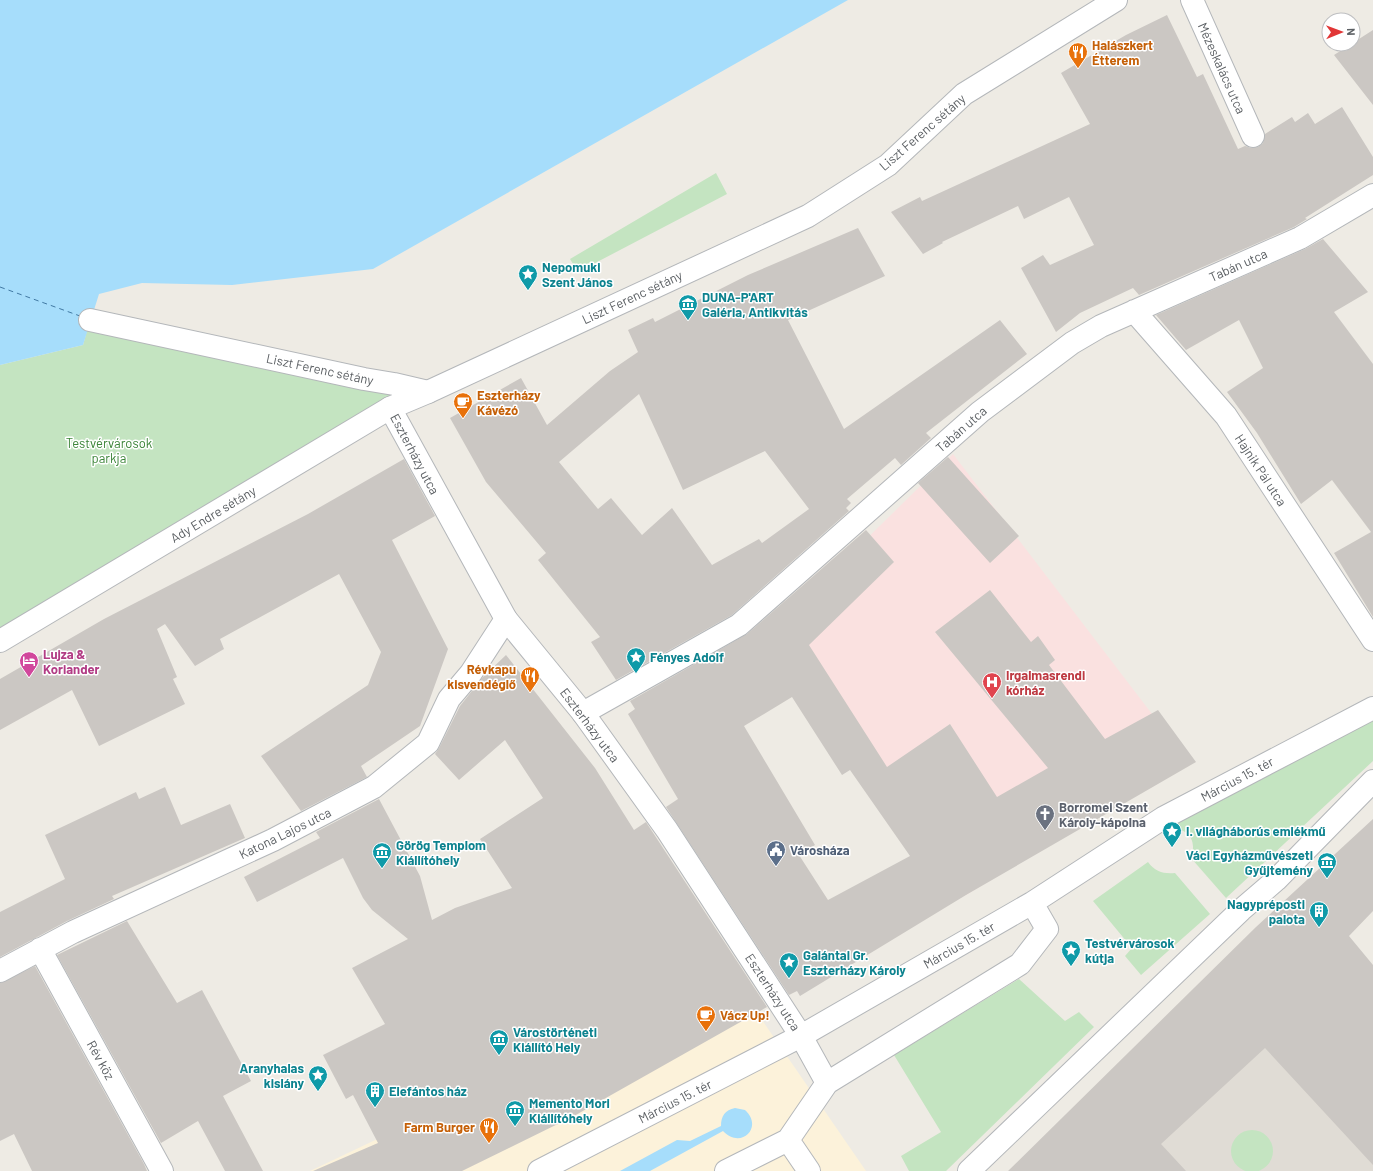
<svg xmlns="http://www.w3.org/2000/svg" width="1373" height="1171" viewBox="0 0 1373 1171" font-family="Barlow,sans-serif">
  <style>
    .commercial { fill: #fcf2da }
    .education { fill: #e0dcd5 }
    .medical { fill: #fae1e0 }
    .green { fill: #c4e4c1 }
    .water { fill: #a6ddfb }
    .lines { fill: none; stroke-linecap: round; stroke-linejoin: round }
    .ferry { stroke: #4179a3; stroke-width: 1; stroke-dasharray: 5 4; stroke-linecap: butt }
    .building { fill: #cbc7c3; fill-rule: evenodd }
    .pedestrian-casing { stroke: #b4b7ba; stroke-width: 24 }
    .minor-casing { stroke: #b4b7ba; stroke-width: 24 }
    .tertiary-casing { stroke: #b4b7ba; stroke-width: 24 }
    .pedestrian { stroke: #fff; stroke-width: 22 }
    .minor { stroke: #fff; stroke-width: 22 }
    .tertiary { stroke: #fff; stroke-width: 22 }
    .labels { text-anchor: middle; stroke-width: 3; stroke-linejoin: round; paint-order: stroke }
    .food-label { font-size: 13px; font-weight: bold; fill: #c56008; stroke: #fff; text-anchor: start }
    .street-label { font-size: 13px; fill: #5c6064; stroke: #fff }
    .culture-label { font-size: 13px; font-weight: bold; fill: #0d838f; stroke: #fff; text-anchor: start }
    .park-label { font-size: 13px; fill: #3c8539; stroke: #fff }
    .hotel-label { font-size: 13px; font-weight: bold; fill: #b23c85; stroke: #fff; text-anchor: start }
    .health-label { font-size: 13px; font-weight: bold; fill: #be3a42; stroke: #fff; text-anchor: start }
    .worship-label { font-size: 13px; font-weight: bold; fill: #5b616d; stroke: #fff; text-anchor: start }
    .service-label { font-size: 13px; font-weight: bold; fill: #4e5e75; stroke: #fff; text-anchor: start }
  </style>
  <rect width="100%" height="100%" fill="#eeebe4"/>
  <path class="commercial" d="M729 972 866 1171H310Z"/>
  <path class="education" d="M1265 923 1373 1041V1171H1060Z"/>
  <path class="medical" d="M953 454 1188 761 966 895 789 615Z"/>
  <path class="green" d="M716 173 727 194 578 272 570 259Z
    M90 320 428 392 0 641V365L83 345Z
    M1373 718V761L1226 898 1191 858C1198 836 1186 830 1167 825Z
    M1148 862C1155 872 1164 874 1175 873L1210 914 1141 975 1125 956 1132 948 1093 901Z
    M1019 979 1065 1021 1079 1012 1094 1027 946 1171H909L901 1156 941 1132 894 1055Z
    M1231 1151a21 21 0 1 1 42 0a21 21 0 1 1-42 0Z"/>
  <path class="water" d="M0 0H848L373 269 232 285 142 283 99 294 83 345 0 365Z
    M735 1108 745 1110C764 1127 741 1150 723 1131L650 1171H620L677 1140 690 1141 721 1126C721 1116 725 1110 735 1108Z"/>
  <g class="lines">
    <path class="ferry" d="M0 287 80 316"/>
  </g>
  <path class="building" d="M1167 15 1197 77 1203 74 1238 149 1245 146 1251 148 1258 147 1263 143 1265 134 1292 117 1295 122 1308 113 1315 124 1342 107 1373 157V175L1305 218 1307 219 1294 227 1139 295 1133 288 1080 313 1056 332 1021 268 1043 255 1050 265 1094 245 1069 197 1024 219 1018 206 942 242 943 243 923 254 891 212 920 197 922 201 1090 124 1061 73 1126 35Z
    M1373 30V105L1334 55Z
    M858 228 885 276 788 320 844 429 1000 320 1027 354 926 433 931 438 901 465 895 458 847 499 851 503 846 508 849 511 732 615 616 680 591 642 600 637 538 560 546 553 486 482 450 418 521 378 547 425 610 371 638 352 628 330 653 318 655 322 748 275ZM639 394 683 490 765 451 809 509 762 543 759 539 712 565 672 508 642 535 611 498 598 509 559 462Z
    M1323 239 1368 292 1334 312 1373 364V617L1334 553 1371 532 1332 480 1301 504 1257 433 1227 392 1263 368 1239 320 1186 350 1156 315 1305 249Z
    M948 457 1019 536 990 563 918 483Z
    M404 459 435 516 392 540 448 649 420 726 361 766 367 777 301 811 261 756 368 685 381 652 339 574 220 639 224 649 195 666 165 624 157 629 177 677 173 679 185 704 99 746 72 690 0 730V679L104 619 308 514Z
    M866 530 894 562 809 645 887 767 950 724 997 797 1048 768 935 632 990 590 1031 642 1038 636 1055 660 1049 665 1105 739 1158 710 1196 762 966 895 800 996 797 991 789 995 666 807 678 799 628 714 635 709 630 701 747 634ZM792 697 842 775 850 770 910 856 828 900 799 855 815 845 744 726Z
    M506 655 595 768 634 830 646 822 767 1007 574 1116 462 1171H313L378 1143 353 1095 346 1099 323 1055 385 1024 352 968 408 939 372 910 363 898 343 858 257 902 244 877 320 838 316 832 379 799 420 876 432 920 455 908 512 888 480 839 543 798 505 740 459 780 435 754 439 748 460 706 483 677Z
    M165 787 181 825 230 804 245 838 112 896 114 899 67 921 0 957V912L65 879 45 835 136 792 139 799Z
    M1373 819V911L1349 936 1373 965V1165L1265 1048 1161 1144 1186 1171H1008L1256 927Z
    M127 921 177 1003 202 990 251 1081 223 1096 263 1171H225L198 1121 161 1143 57 955Z
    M35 966 144 1164 147 1171H32L14 1134 0 1141V983Z"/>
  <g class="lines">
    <defs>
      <path id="pedestrian" d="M390 408 506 619 583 713 667 830 801 1036 827 1083 788 1140 726 1171
        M827 1083 1020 964 1047 929 1032 903
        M788 1140 809 1171
        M539 1171 801 1036 1032 903 1163 818 1373 708
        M969 1171 1241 910 1276 880 1373 781"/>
      <path id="minor" d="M1192 0 1253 136
        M1134 311 1226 416 1373 640
        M90 320 364 379 394 384 428 392
        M0 641 390 408 428 392
        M583 713 739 625 980 412 1072 343 1101 326 1300 238 1373 195
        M40 949 162 1171
        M0 971 73 932 273 840 374 787 428 743 449 699 471 673 506 619"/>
      <path id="tertiary" d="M428 392 808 216 888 165 964 94 1116 0"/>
    </defs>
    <use href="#pedestrian" class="pedestrian-casing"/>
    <use href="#minor" class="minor-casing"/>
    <use href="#tertiary" class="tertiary-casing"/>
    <use href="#pedestrian" class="pedestrian"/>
    <use href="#minor" class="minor"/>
    <use href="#tertiary" class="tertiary"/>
  </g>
  <defs>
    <symbol id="restaurant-pin" viewBox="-11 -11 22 30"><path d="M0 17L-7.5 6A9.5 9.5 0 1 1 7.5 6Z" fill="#e8710a" stroke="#fff"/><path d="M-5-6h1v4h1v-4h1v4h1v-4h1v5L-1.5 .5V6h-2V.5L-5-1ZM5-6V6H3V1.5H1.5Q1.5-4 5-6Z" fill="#fff"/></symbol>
    <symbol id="sight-pin" viewBox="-11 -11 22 30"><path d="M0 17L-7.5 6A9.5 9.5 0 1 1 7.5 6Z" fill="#0f9aa8" stroke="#fff"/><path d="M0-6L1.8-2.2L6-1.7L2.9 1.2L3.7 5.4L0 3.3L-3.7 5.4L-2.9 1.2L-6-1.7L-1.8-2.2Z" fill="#fff"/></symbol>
    <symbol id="museum-pin" viewBox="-11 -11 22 30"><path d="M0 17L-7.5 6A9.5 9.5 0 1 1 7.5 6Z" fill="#0f9aa8" stroke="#fff"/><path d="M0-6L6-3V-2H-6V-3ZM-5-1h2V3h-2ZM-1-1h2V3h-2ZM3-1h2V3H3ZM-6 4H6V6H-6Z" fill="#fff"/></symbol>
    <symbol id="cafe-pin" viewBox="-11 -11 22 30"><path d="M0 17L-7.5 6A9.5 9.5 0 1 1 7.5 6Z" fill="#e8710a" stroke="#fff"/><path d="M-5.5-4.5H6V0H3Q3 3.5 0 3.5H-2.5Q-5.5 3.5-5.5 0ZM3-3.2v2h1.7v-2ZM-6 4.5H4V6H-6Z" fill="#fff"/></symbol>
    <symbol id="hotel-pin" viewBox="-11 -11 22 30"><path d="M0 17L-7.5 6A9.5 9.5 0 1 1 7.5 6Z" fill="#d1479c" stroke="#fff"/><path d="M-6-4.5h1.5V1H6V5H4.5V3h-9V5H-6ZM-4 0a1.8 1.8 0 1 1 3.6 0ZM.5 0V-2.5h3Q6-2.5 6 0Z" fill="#fff"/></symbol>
    <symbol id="hospital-pin" viewBox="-11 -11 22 30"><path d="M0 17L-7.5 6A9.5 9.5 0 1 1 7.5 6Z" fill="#e0444e" stroke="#fff"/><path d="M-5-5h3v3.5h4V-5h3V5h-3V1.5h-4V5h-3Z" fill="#fff"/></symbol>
    <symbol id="church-pin" viewBox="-11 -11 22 30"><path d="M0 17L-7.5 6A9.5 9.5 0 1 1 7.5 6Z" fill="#6b7280" stroke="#fff"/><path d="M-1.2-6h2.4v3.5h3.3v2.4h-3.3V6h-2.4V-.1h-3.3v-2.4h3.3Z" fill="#fff"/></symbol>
    <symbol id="civic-pin" viewBox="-11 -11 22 30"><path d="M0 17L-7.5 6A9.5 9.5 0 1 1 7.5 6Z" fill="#5c6f8a" stroke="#fff"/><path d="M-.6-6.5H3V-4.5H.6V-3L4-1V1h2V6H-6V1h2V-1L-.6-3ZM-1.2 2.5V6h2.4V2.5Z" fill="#fff"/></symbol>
    <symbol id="building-pin" viewBox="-11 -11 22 30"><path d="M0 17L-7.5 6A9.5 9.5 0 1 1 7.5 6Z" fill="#0f9aa8" stroke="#fff"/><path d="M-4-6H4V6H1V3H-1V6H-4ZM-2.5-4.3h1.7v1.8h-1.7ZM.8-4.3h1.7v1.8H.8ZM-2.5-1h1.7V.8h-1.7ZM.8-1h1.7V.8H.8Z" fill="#fff"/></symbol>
  </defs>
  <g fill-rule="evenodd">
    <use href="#restaurant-pin" x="1067" y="41" width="22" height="30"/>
    <use href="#sight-pin" x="517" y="263" width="22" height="30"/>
    <use href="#museum-pin" x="677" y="293" width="22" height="30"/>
    <use href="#cafe-pin" x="452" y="391" width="22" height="30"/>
    <use href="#sight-pin" x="625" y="646" width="22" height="30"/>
    <use href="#hotel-pin" x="18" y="650" width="22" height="30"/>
    <use href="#restaurant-pin" x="519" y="665" width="22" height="30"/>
    <use href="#hospital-pin" x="981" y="671" width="22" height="30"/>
    <use href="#church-pin" x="1034" y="803" width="22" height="30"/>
    <use href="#sight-pin" x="1161" y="820" width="22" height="30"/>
    <use href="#civic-pin" x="765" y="839" width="22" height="30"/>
    <use href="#museum-pin" x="371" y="841" width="22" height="30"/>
    <use href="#museum-pin" x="1316" y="851" width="22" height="30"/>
    <use href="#building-pin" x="1308" y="900" width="22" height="30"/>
    <use href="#sight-pin" x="1060" y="939" width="22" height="30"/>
    <use href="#sight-pin" x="778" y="951" width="22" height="30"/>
    <use href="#cafe-pin" x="695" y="1004" width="22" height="30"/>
    <use href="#museum-pin" x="488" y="1028" width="22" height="30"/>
    <use href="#sight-pin" x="307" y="1064" width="22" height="30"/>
    <use href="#building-pin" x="364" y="1080" width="22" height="30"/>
    <use href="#museum-pin" x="504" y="1099" width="22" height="30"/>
    <use href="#restaurant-pin" x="478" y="1116" width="22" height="30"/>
  </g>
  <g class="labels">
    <g class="food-label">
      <text x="1092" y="50">Halászkert<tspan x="1092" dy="15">Étterem</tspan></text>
      <text x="477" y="400">Eszterházy<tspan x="477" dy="15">Kávézó</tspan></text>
      <text x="516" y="674" text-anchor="end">Révkapu<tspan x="516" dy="15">kisvendéglő</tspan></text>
      <text x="720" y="1020">Vácz Up!</text>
      <text x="475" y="1132" text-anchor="end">Farm Burger</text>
    </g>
    <g class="street-label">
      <text transform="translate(1222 68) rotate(66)" y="5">Mézeskalács utca</text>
      <text transform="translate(922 132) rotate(-41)" y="5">Liszt Ferenc sétány</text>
      <text transform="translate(1238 265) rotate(-24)" y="5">Tabán utca</text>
      <text transform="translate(632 297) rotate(-25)" y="5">Liszt Ferenc sétány</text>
      <text transform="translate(320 369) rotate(12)" y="5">Liszt Ferenc sétány</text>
      <text transform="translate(961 429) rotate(-41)" y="5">Tabán utca</text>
      <text transform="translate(415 454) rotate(62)" y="5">Eszterházy utca</text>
      <text transform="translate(1261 470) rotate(57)" y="5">Hajnik Pál utca</text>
      <text transform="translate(213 514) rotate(-31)" y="5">Ady Endre sétány</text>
      <text transform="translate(590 725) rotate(53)" y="5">Eszterházy utca</text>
      <text transform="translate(1237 779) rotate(-28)" y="5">Március 15. tér</text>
      <text transform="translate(285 833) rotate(-26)" y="5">Katona Lajos utca</text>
      <text transform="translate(959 945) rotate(-30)" y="5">Március 15. tér</text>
      <text transform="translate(773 992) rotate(57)" y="5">Eszterházy utca</text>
      <text transform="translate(101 1060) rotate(61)" y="5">Rév köz</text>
      <text transform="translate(675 1101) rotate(-27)" y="5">Március 15. tér</text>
    </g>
    <g class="culture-label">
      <text x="542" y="272">Nepomuki<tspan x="542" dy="15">Szent János</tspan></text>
      <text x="702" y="302">DUNA-P'ART<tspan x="702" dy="15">Galéria, Antikvitás</tspan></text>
      <text x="650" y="662">Fényes Adolf</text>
      <text x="1186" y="836">I. világháborús emlékmű</text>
      <text x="396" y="850">Görög Templom<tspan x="396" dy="15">Kiállítóhely</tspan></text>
      <text x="1313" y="860" text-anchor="end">Váci Egyházművészeti<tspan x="1313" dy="15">Gyűjtemény</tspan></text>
      <text x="1305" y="909" text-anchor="end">Nagypréposti<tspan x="1305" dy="15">palota</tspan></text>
      <text x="1085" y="948">Testvérvárosok<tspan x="1085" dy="15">kútja</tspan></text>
      <text x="803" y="960">Galántai Gr.<tspan x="803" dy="15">Eszterházy Károly</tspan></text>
      <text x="513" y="1037">Várostörténeti<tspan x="513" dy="15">Kiállító Hely</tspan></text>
      <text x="304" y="1073" text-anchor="end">Aranyhalas<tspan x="304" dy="15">kislány</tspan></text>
      <text x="389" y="1096">Elefántos ház</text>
      <text x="529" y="1108">Memento Mori<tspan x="529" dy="15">Kiállítóhely</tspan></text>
    </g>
    <g class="park-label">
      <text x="109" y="448">Testvérvárosok<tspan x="109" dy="15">parkja</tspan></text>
    </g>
    <g class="hotel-label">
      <text x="43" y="659">Lujza &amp;<tspan x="43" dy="15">Koriander</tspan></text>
    </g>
    <g class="health-label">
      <text x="1006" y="680">Irgalmasrendi<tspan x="1006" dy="15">kórház</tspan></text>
    </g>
    <g class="worship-label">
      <text x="1059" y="812">Borromei Szent<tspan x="1059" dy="15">Károly-kápolna</tspan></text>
    </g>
    <g class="service-label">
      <text x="790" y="855">Városháza</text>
    </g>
  </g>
  <g transform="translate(1341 32) rotate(89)"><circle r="19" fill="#ffffff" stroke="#bebfc1"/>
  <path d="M0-3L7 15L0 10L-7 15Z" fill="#e13636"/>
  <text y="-6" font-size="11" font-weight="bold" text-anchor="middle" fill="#5c6064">N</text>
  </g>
</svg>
